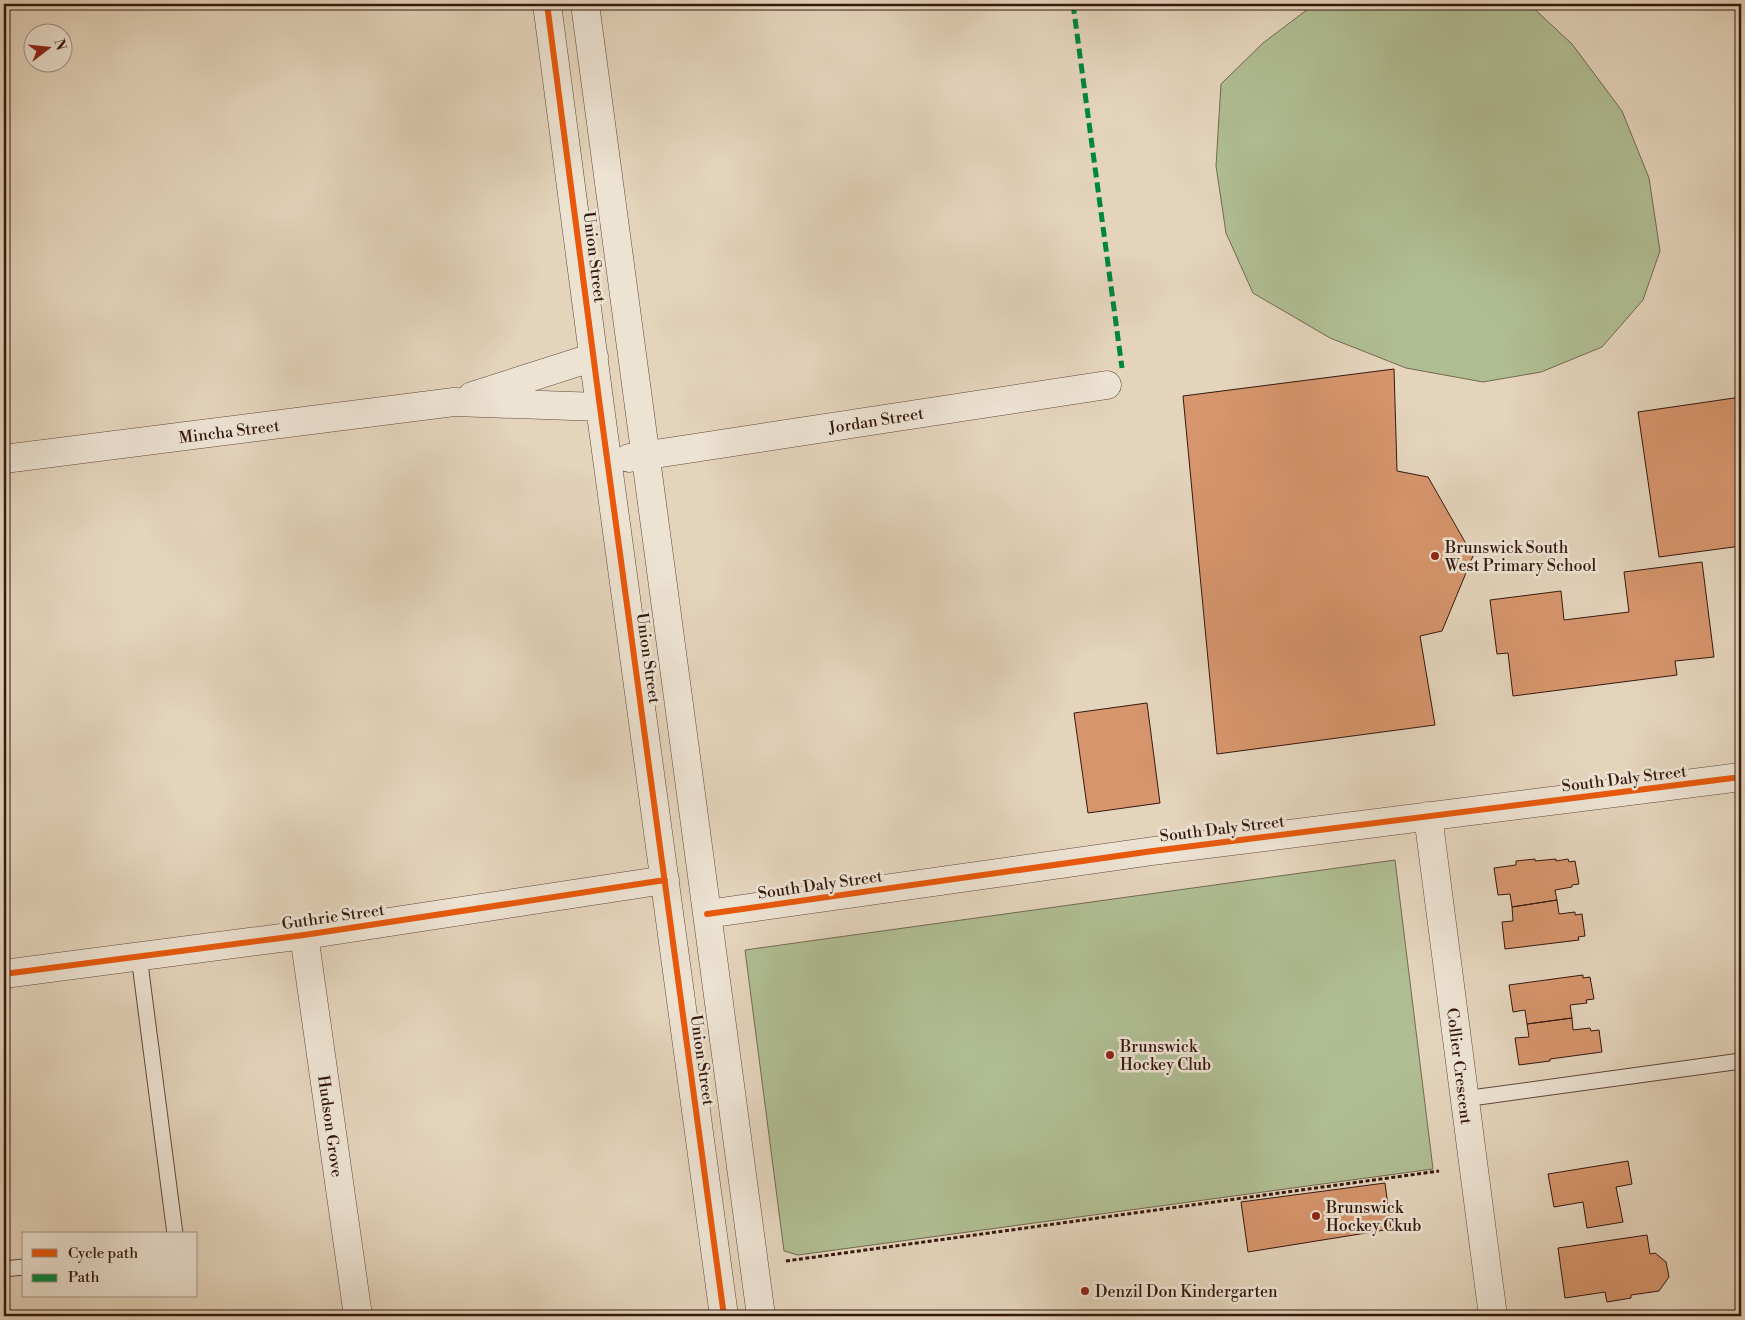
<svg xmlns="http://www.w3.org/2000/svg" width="1745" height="1320" viewBox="0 0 1745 1320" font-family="'Libre Bodoni',serif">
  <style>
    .green { fill: #b0bd93; stroke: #726a50 }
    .building { fill: #d6956d; stroke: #35180e }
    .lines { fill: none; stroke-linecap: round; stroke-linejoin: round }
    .service-casing { stroke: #61473a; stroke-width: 17 }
    .minor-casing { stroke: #61473a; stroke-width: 29 }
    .path { stroke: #35180e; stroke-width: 3; stroke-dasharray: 4 2.5; stroke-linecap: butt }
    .service { stroke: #ede3d3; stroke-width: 15 }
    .minor { stroke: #ede3d3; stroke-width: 28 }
    .quiet { stroke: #00873e; stroke-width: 5; stroke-dasharray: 10 5; stroke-linecap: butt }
    .cycleway-casing { stroke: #ede3d3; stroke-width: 9 }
    .cycleway { stroke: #e8590c; stroke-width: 6 }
    .poi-dot { fill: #8f2418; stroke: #ede3d3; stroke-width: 2 }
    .labels { text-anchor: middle; stroke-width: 5; stroke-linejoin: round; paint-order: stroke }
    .street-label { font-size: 16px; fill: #35180e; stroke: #ede3d3 }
    .poi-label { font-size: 16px; fill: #35180e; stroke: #ede3d3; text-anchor: start }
  </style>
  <rect width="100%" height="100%" fill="#e4d4bc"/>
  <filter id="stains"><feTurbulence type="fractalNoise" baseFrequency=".004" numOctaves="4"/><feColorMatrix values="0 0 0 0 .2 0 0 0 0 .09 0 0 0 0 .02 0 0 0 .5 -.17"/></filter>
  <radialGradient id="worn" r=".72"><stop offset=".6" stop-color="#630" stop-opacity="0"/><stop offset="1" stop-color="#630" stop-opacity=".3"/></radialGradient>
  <path class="green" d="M1318 4H1529L1572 44 1622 111 1649 178 1660 251 1643 300 1602 347 1541 372 1483 382 1406 368 1330 338 1253 293 1226 233 1216 166 1221 84 1263 43 1312 6Z
    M1395 860 1433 1169 798 1255 784 1251 745 950Z"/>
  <path class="building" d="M1394 369 1397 471 1428 477 1473 556 1442 631 1420 636 1435 725 1217 754 1183 396Z
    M1741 397V546L1659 557 1638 412Z
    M1702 562 1714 657 1675 661 1677 675 1513 696 1508 653 1497 654 1490 600 1561 591 1564 620 1629 612 1624 572Z
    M1147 703 1160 803 1088 813 1074 713Z
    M1535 859V861L1556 859V861L1568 859 1569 862 1575 861 1579 884 1572 885V887L1555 890 1557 900 1512 907 1510 894 1498 895 1494 868 1516 865V861Z
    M1557 900 1559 914 1575 912V915L1582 914 1585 936 1578 937 1579 940 1505 949 1502 922 1513 921 1512 907Z
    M1583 975V978L1590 977 1594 999 1586 1000 1587 1003 1570 1005 1572 1018 1527 1024 1525 1010 1513 1012 1509 985Z
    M1572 1018 1573 1030 1590 1028 1591 1031 1599 1030 1602 1052 1550 1059V1061L1519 1065 1515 1038 1529 1037 1527 1024Z
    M1628 1161 1632 1184 1616 1187 1623 1222 1587 1228 1583 1202 1554 1207 1548 1174Z
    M1385 1183 1391 1229 1248 1252 1241 1202Z
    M1647 1235 1650 1254 1655 1253 1666 1262 1669 1277 1659 1291 1631 1295V1298L1607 1302 1605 1292 1565 1298 1558 1248Z"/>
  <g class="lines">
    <defs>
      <path id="service" d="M139 956 175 1234
        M1464 1099 1741 1061
        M4 1269 24 1267"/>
      <path id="minor" d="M547 4 600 407 724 1316
        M585 4 761 1316
        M472 396 594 357
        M629 458 1107 385
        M4 459 454 402 600 407
        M1428 816 1493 1316
        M707 914 1153 851 1741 777
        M304 935 358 1316
        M4 974 304 935 665 880"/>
    </defs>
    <use href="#service" class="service-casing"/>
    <use href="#minor" class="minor-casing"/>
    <path class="path" d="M786 1261 1439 1171"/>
    <use href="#service" class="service"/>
    <use href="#minor" class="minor"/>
    <path class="quiet" d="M1073 4 1122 368"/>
    <defs>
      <path id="cycleway" d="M547 4 600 407 724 1316
        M707 914 1153 851 1741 777
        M4 974 304 935 665 880"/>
    </defs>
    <use href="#cycleway" class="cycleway-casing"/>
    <use href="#cycleway" class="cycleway"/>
  </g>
  <g class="poi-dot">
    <circle cx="1435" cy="556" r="5"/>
    <circle cx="1110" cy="1055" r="5"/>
    <circle cx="1316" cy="1216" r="5"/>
    <circle cx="1085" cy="1291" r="5"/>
  </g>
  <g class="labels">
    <g class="street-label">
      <text transform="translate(595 257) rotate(83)" y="6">Union Street</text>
      <text transform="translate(876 420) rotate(-9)" y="6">Jordan Street</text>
      <text transform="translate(229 431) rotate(-7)" y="6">Mincha Street</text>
      <text transform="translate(649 658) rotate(82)" y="6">Union Street</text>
      <text transform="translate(1624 778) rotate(-7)" y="6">South Daly Street</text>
      <text transform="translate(1222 828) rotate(-7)" y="6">South Daly Street</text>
      <text transform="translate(820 884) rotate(-8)" y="6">South Daly Street</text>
      <text transform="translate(333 916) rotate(-8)" y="6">Guthrie Street</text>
      <text transform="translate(703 1060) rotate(82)" y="6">Union Street</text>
      <text transform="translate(1460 1066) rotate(83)" y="6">Collier Crescent</text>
      <text transform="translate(331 1126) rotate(82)" y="6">Hudson Grove</text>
    </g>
    <g class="poi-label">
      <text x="1445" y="553">Brunswick South<tspan x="1445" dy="18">West Primary School</tspan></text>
      <text x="1120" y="1052">Brunswick<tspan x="1120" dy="18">Hockey Club</tspan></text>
      <text x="1326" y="1213">Brunswick<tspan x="1326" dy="18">Hockey Ckub</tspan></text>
      <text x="1095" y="1297">Denzil Don Kindergarten</text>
    </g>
  </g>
  <rect width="1745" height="1320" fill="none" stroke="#e4d4bc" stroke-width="20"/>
  <rect x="5" y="5" width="1735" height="1310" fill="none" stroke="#35180e" stroke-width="2.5"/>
  <rect x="10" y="10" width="1725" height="1300" fill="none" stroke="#35180e"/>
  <rect x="22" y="1232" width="175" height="65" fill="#ede3d3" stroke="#a39284"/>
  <rect x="32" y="1249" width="25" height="8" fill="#e8590c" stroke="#a39284"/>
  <text x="68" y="1258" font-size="15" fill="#35180e">Cycle path</text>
  <rect x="32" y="1274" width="25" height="8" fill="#00873e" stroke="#a39284"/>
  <text x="68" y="1282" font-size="15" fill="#35180e">Path</text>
  <g transform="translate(48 48) rotate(74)"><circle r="24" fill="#ede3d3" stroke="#a39284"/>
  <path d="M0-4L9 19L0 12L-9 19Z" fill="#8f2418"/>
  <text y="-8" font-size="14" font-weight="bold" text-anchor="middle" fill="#35180e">N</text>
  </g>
  <rect width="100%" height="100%" filter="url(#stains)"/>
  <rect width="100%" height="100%" fill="url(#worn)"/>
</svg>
